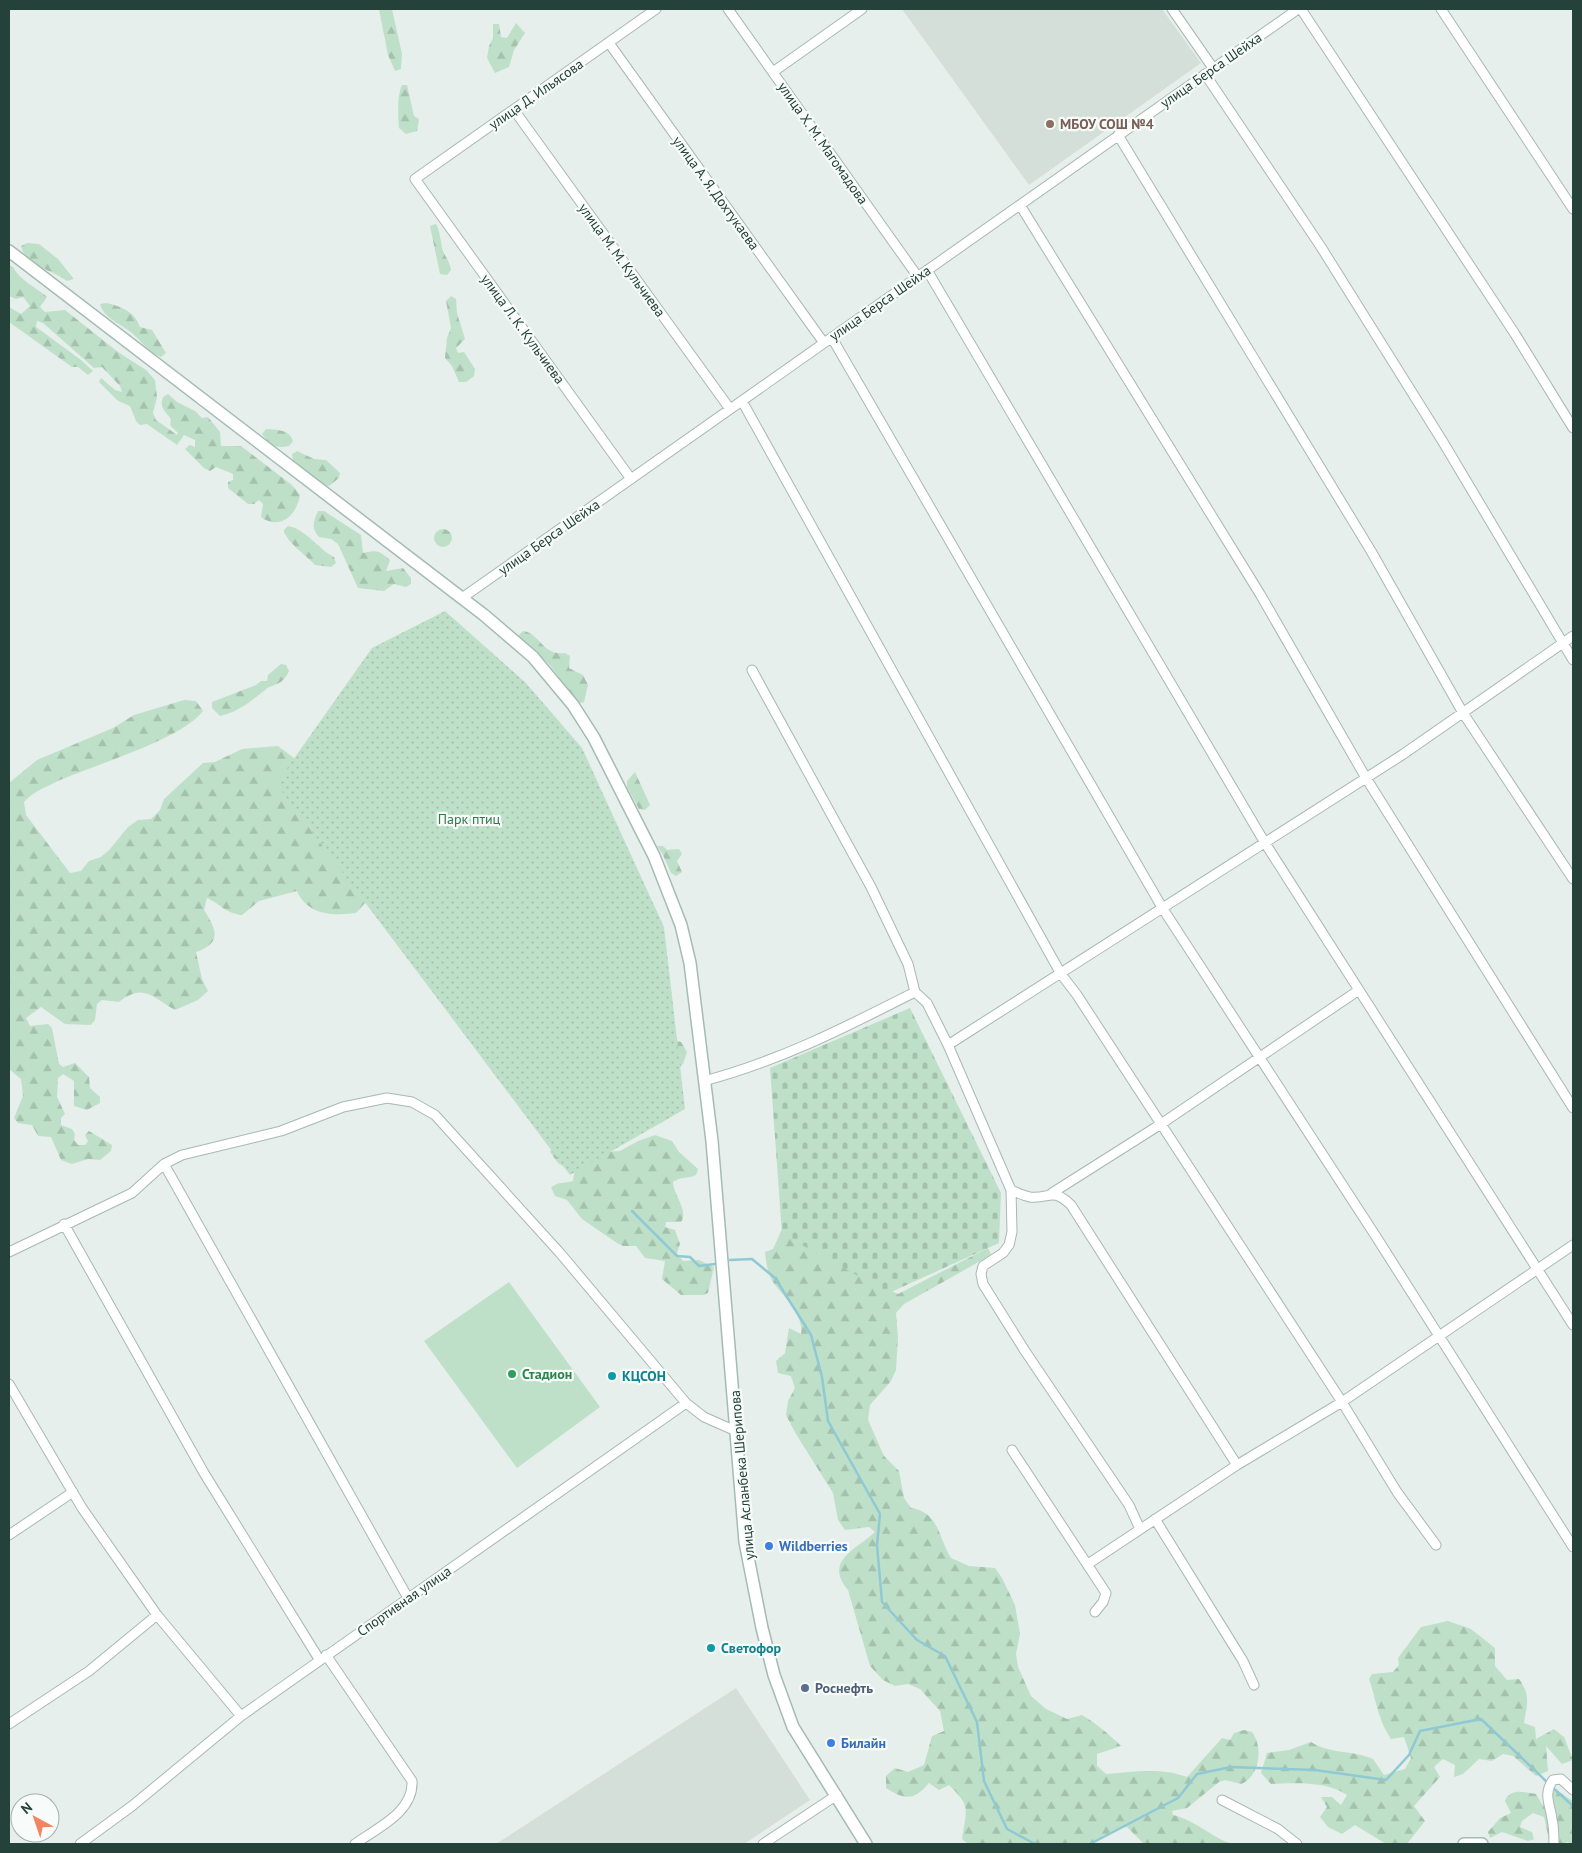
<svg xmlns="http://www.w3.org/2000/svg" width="1582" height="1853" viewBox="0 0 1582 1853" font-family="'PT Sans',sans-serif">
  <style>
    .built { fill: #d4dfda }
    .forest { fill: url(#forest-firs) }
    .cemetery { fill: url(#cemetery-stones) }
    .park { fill: url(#park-dots) }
    .pitch { fill: #bfe0c8 }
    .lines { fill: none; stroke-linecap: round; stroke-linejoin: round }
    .stream { stroke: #8ec9d4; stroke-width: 2.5 }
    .street-casing { stroke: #a8b8b2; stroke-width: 11 }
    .secondary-casing { stroke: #a4bbb3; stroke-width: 14 }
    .street { stroke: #fff; stroke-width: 9 }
    .secondary { stroke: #fff; stroke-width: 11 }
    .education-dot { fill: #8d6e63; stroke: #f7fbf9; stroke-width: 2 }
    .leisure-dot { fill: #2e9e5b; stroke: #f7fbf9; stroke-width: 2 }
    .culture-dot { fill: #0f9aa8; stroke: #f7fbf9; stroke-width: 2 }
    .shop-dot { fill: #3f7fe0; stroke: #f7fbf9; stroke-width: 2 }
    .service-dot { fill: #5c6f8a; stroke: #f7fbf9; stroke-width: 2 }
    .labels { text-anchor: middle; stroke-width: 4.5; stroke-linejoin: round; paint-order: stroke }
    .street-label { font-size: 14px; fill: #24423a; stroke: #f7fbf9 }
    .education-label { font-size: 14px; font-weight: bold; fill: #785e54; stroke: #f7fbf9; text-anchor: start }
    .park-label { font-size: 14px; fill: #2d7a4b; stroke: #f7fbf9 }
    .leisure-label { font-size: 14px; font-weight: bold; fill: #27864d; stroke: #f7fbf9; text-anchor: start }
    .culture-label { font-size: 14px; font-weight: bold; fill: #0d838f; stroke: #f7fbf9; text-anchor: start }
    .shop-label { font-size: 14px; font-weight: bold; fill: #366cbe; stroke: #f7fbf9; text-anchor: start }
    .service-label { font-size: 14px; font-weight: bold; fill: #4e5e75; stroke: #f7fbf9; text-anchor: start }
  </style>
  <defs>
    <pattern id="forest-firs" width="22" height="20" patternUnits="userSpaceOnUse" patternTransform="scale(1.25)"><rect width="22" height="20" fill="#bfe0c8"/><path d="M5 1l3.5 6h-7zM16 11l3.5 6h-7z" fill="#a4c1ad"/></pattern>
    <pattern id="cemetery-stones" width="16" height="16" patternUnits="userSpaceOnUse" patternTransform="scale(1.25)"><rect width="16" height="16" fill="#bfe0c8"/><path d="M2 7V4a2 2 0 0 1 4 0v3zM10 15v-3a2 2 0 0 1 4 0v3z" fill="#a4c1ad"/></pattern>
    <pattern id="park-dots" width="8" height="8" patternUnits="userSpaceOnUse" patternTransform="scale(1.25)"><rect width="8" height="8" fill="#bfe0c8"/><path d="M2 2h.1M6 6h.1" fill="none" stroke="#a4c1ad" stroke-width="1.8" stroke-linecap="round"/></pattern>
  </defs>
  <rect width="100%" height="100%" fill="#e6efeb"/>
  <path class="built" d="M902 9H1162L1201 63 1029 185Z
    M736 1688 810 1800 744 1844H496Z"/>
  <path class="forest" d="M379 9H392L402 54 401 69 395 71 388 55Z
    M516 23 525 33 514 50 509 67 495 73 487 58 489 46 493 38V24H499L501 37 507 38Z
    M402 85H407L414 116 419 119 417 131 406 134 399 128C398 117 397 95 402 85Z
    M436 224C441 233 440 242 443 251 446 258 450 262 451 270L447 275 440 274 430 226Z
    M27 243 39 244 58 259 74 279 67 281C52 269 26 267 21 246Z
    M9 265 13 267C19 280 36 287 47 297L40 307 45 312 65 310 118 352 146 370 155 380 157 397 153 413 156 420 177 435 178 433 170 425 171 419C165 411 159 408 163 397L168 394 177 402 195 411 202 418 208 417 220 432 221 446H241L292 485 300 495C297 515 280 531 261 517L263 504 259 500 254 504H248L228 488V482L233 480V474L216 467 210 471 204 468 185 449 190 445 195 447V440L184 435 177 445 147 424 140 425 136 421 130 406 118 401 99 382 101 378 115 390 122 392 120 386 102 367 94 368 43 323 37 321 36 327 81 360 93 371 88 375 78 367H72L9 322V307L21 314 30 306 23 297 16 299 9 296Z
    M451 296 456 299 457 313 465 339 456 348 458 353 464 352 475 369 474 376 466 382H459L452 366 445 358 447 338 451 328 446 301Z
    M106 303C121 306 135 312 140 327L152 330 166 353 161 357C147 352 140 338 128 330 117 322 104 318 100 304Z
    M266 429C277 430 289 429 293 441L289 446C276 449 270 445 262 434Z
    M297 451 314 459 326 460 340 473 339 478 329 486 322 485 293 460 292 454Z
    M318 511H324L361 535 363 553C376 550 379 550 390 560L386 571 403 568 411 578V584L406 587 394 584 384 591 358 588 338 544 331 539 319 537C311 528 313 522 318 511Z
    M288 526C306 529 318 549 334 557L336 563 331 567 315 565C306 555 285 541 284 530Z
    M434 538a9 9 0 1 1 18 0a9 9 0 1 1-18 0Z
    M523 631C540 633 542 656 565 653L570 656 569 668 583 675 588 685 584 702 577 704 574 702C566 690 558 673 547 662 539 654 524 645 518 636Z
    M281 664 286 665 289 671C282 687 273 683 265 690 250 702 239 711 220 716L212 708V702L256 685 261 681H267L268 675Z
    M184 700 196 701 203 711C181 740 93 765 56 782 44 788 33 792 24 802L26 815 70 873 81 871 89 861 101 857 110 849 128 827 138 820 151 819 160 810 164 799 203 763 215 762 242 749 278 746 669 1039 681 1042 687 1052 683 1064 569 1170 558 1163 550 1152 556 1141 378 916C372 912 371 907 365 903L356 913C333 916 307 915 297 891L259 901 242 915C225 913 222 905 207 898L204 910C217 930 222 943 196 952L202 979 208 991 198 1000 175 1010C153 998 144 982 119 1002L102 1000 97 1004 95 1020 91 1025 65 1024 41 1007 26 1018 30 1026 48 1024 52 1028 59 1064 63 1067 75 1063 89 1077 90 1088 100 1097V1103L87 1110 74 1106V1081L63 1074 58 1078 57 1097 65 1114 61 1118V1125L72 1129 75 1134 74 1140 78 1145H85L88 1141 85 1135 89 1131 112 1145 111 1151 100 1160 88 1159 72 1164 61 1160 51 1137 38 1136 32 1125 18 1123 14 1118 23 1096 21 1079 9 1069V783L37 760 113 728 134 715Z
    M635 772 650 805 645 810 639 809 627 787V781Z
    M657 846H663L667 850 679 849 682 854 677 861 682 872 676 876 671 873 663 855Z
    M655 1135 672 1141 679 1152 698 1169 696 1175C688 1179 681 1176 673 1182 673 1195 689 1210 681 1222H666L665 1227 675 1230 680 1244 677 1253 683 1261 699 1260 714 1267 708 1293 703 1295H681L662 1279 665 1261 645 1258 636 1246H623L617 1243 582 1219 567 1200 555 1196 551 1187 557 1184 573 1181 575 1167 603 1152 620 1151 638 1141Z
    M788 1216 878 1285 898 1294 988 1248 991 1254 984 1259 904 1304 896 1313 898 1337 896 1370 891 1381 870 1405 868 1420 884 1456 899 1471 904 1498 911 1508C939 1512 938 1537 951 1558L969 1566 995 1568 1002 1578 1015 1605 1020 1634 1016 1654 1018 1667 1031 1696 1046 1709 1067 1719 1082 1715C1096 1723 1110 1735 1121 1746L1097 1754V1766L1106 1774C1135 1772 1160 1767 1187 1777L1222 1738 1230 1740 1234 1733 1244 1730 1252 1732C1264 1748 1259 1777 1241 1784L1225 1780 1219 1782 1187 1808 1172 1811 1173 1815C1195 1820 1211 1837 1232 1844H1144L1127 1827 1116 1829 1089 1844H968L962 1839C966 1810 972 1807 949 1785L939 1790 929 1783C914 1801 905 1800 886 1788V1776L895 1768 908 1772 924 1765 932 1736 944 1731 940 1711 920 1689 908 1684 895 1686 883 1680 870 1666 848 1590C823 1561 857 1549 875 1532L869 1527 845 1530 838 1520 833 1493 796 1434 786 1415 788 1401 795 1388 791 1376 778 1373 776 1361 785 1353 789 1328 801 1334C804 1316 786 1299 776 1286 768 1277 766 1263 765 1252L773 1249Z
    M1448 1621 1471 1629 1495 1648V1666L1507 1680 1519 1679C1531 1696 1527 1704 1524 1723L1535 1727 1536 1739 1554 1729 1564 1737 1573 1760 1562 1764 1546 1746 1548 1771 1536 1776 1513 1756 1503 1754 1492 1761 1479 1759 1463 1774 1454 1777 1455 1765 1443 1759 1434 1767 1440 1777 1414 1806 1425 1821 1407 1844H1386L1355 1825 1342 1834 1328 1827 1320 1817 1327 1807 1321 1797H1332L1341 1805 1347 1795C1327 1781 1295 1783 1271 1784L1261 1773 1267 1753 1289 1750 1311 1742C1329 1754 1353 1750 1373 1759L1384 1775 1405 1769 1411 1758 1404 1737 1391 1739C1378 1721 1376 1699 1369 1679L1372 1674 1393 1672 1399 1665 1398 1658 1421 1627Z
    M1556 1790 1573 1801V1844L1567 1842 1563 1844H1550L1544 1817 1533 1813 1522 1821 1520 1827 1532 1832 1534 1839 1528 1841 1502 1832 1490 1838 1488 1832 1500 1818 1511 1813 1505 1801C1510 1788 1524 1792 1536 1794L1542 1804 1547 1808 1551 1794Z"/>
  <path class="cemetery" d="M910 1008 1001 1193 999 1243 889 1293 782 1234 770 1068Z"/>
  <path class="park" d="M445 611 525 682 582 748 664 927 685 1109 570 1175 276 784 372 648Z"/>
  <path class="pitch" d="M509 1282 600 1407 517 1468 424 1341Z"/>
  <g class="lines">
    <path class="stream" d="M632 1211 677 1256 690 1257 699 1266 715 1264
      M730 1260 752 1259 775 1278 811 1335 822 1377 828 1421 880 1514 877 1545 882 1602 917 1640 945 1656 977 1722 984 1781 1007 1829 1035 1844
      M1552 1787 1573 1806
      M1090 1844 1178 1798 1197 1774 1231 1767 1315 1770 1386 1780 1409 1755 1420 1731 1481 1719 1548 1783"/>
    <defs>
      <path id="street" d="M728 9 918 277
        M1172 9 1213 68
        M1301 9 1515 334 1573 428
        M1441 9 1573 209
        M609 43 824 343
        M773 72 862 9
        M1205 74 1321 247 1443 442 1573 660
        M514 110 730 409
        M1118 135 1371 551 1463 713 1573 879
        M1020 205 1260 594 1366 778 1573 1108
        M927 270 1265 843 1573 1325
        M832 338 1163 909 1375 1235 1573 1547
        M742 401 1061 974 1077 995 1342 1402 1397 1492 1436 1545
        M631 479 415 179 656 9
        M462 598 1298 9
        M752 670 871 887 908 964 915 992 927 1003 948 1045 1011 1190 1012 1232 1009 1245 1003 1253 983 1266 981 1274 983 1284 1025 1351 1129 1505 1140 1529
        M948 1045 1402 755 1573 636
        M704 1081C782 1060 844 1028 915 992
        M164 1164 408 1598
        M1011 1190C1016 1192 1024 1196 1030 1197 1050 1199 1052 1187 1071 1205L1237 1465
        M1052 1193 1161 1124 1359 990
        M64 1224 204 1473 319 1659
        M9 1252 132 1193 164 1164 182 1155 281 1131 343 1107 387 1098 412 1102 435 1115 560 1253 686 1403
        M9 1384 82 1508 157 1615 241 1716
        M1012 1450 1106 1593 1103 1602 1095 1612
        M1155 1519 1243 1661 1254 1685
        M9 1535 73 1492
        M1088 1564 1237 1465 1342 1402 1573 1245
        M326 1655 412 1781C414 1812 377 1828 355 1844
        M9 1724 89 1671 157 1615
        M1222 1800 1278 1829 1297 1844
        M80 1844 132 1806 241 1716 686 1403 704 1417 738 1432
        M763 1844 837 1795
        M1554 1844C1554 1836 1554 1827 1552 1819 1550 1804 1543 1794 1553 1780L1561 1779 1573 1790"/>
      <path id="secondary" d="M9 251 484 615 533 657 573 705 594 738 654 856 681 925 690 963 712 1141 745 1542 762 1628 774 1675 793 1727 866 1844
        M1464 1844H1482"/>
    </defs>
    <use href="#street" class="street-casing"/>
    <use href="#secondary" class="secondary-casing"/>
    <use href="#street" class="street"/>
    <use href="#secondary" class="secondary"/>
  </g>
  <circle class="education-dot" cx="1050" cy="124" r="5"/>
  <circle class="leisure-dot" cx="512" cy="1374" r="5"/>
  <g class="culture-dot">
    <circle cx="612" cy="1376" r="5"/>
    <circle cx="711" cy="1648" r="5"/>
  </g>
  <g class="shop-dot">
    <circle cx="769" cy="1546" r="5"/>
    <circle cx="831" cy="1743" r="5"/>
  </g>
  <circle class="service-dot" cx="805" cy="1688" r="5"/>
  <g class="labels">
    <g class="street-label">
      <text transform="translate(1211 70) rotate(-35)" y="5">улица Берса Шейха</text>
      <text transform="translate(536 94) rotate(-35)" y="5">улица Д. Ильясова</text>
      <text transform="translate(823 143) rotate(55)" y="5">улица Х. М. Магомадова</text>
      <text transform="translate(716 193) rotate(54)" y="5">улица А. Я. Дохтукаева</text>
      <text transform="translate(622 260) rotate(54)" y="5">улица М. М. Кульчиева</text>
      <text transform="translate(880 303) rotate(-35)" y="5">улица Берса Шейха</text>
      <text transform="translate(523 329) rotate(54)" y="5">улица Л. К. Кульчиева</text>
      <text transform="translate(549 537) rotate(-35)" y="5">улица Берса Шейха</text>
      <text transform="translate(742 1475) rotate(-95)" y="5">улица Асланбека Шерипова</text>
      <text transform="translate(404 1601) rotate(-35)" y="5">Спортивная улица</text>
    </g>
    <g class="education-label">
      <text x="1060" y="129">МБОУ СОШ №4</text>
    </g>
    <g class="park-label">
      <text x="469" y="824">Парк птиц</text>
    </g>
    <g class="leisure-label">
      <text x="522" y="1379">Стадион</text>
    </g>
    <g class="culture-label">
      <text x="622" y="1381">КЦСОН</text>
      <text x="721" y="1653">Светофор</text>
    </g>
    <g class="shop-label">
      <text x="779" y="1551">Wildberries</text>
      <text x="841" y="1748">Билайн</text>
    </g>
    <g class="service-label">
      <text x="815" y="1693">Роснефть</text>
    </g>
  </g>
  <rect width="1582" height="1853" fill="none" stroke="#24423a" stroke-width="20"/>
  <g transform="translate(35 1818) rotate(320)"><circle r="24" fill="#f7fbf9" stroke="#a3b1ad"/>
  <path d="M0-4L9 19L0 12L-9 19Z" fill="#f4845f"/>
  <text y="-8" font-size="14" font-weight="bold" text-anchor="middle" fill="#24423a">N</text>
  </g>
</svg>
